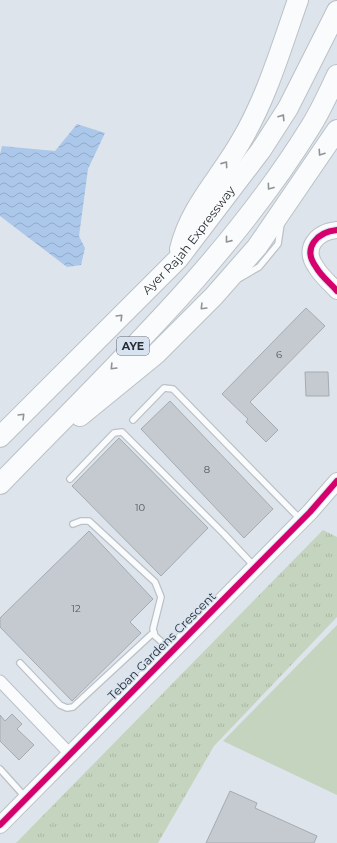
<svg xmlns="http://www.w3.org/2000/svg" width="337" height="843" viewBox="0 0 337 843" font-family="Montserrat,sans-serif">
  <style>
    .grass { fill: #c5d4be }
    .park { fill: url(#park-tufts) }
    .water { fill: url(#water-waves) }
    .building { fill: #c5cad0; stroke: #a5abb1 }
    .lines { fill: none; stroke-linecap: round; stroke-linejoin: round }
    .lane-casing { stroke: #bbc1c7; stroke-width: 8 }
    .street-casing { stroke: #bbc1c7; stroke-width: 13 }
    .secondary-casing { stroke: #bbc1c7; stroke-width: 18 }
    .highway-casing { stroke: #bbc1c7; stroke-width: 22 }
    .lane { stroke: #fafbfc; stroke-width: 5.5 }
    .street { stroke: #fafbfc; stroke-width: 11 }
    .secondary { stroke: #fafbfc; stroke-width: 16 }
    .highway { stroke: #fafbfc; stroke-width: 20 }
    .cycleway-casing { stroke: #d7e3f1; stroke-width: 8 }
    .cycleway { stroke: #d6006c; stroke-width: 6 }
    .oneway { stroke: #919497 }
    .labels { text-anchor: middle; stroke-width: 3; stroke-linejoin: round; paint-order: stroke }
    .number-label { font-size: 10px; fill: #51565b }
    .shield { fill: #d7e3f1; stroke: #5c646b; stroke-width: 1 }
    .shield-label { font-size: 11px; font-weight: bold; fill: #282d32 }
    .street-label { font-size: 12px; fill: #282d32; stroke: #d7e3f1 }
  </style>
  <defs>
    <pattern id="park-tufts" width="24" height="20" patternUnits="userSpaceOnUse"><rect width="24" height="20" fill="#c5d4be"/><path d="M3 7l-1-3M5 7V3M7 7l1-3M15 17l-1-3M17 17v-4M19 17l1-3" fill="none" stroke="#a9b6a4"/></pattern>
    <pattern id="water-waves" width="16" height="10" patternUnits="userSpaceOnUse"><rect width="16" height="10" fill="#abc7ea"/><path d="M0 5q4-4 8 0t8 0" fill="none" stroke="#93abc9"/></pattern>
  </defs>
  <rect width="100%" height="100%" fill="#dde4eb"/>
  <path class="grass" d="M337 625V795L223 741Z"/>
  <path class="park" d="M323 530 337 537V617L214 746 158 843H16Z"/>
  <path class="water" d="M77 124 105 133 88 169 79 236 85 248 81 265 67 267 0 216V154L2 146 55 151Z"/>
  <path class="building" d="M306 308 325 326 250 402 278 430 266 442 246 422 248 419 222 394Z
    M305 372H328L329 396H306Z
    M170 401 273 509 244 538 141 429Z
    M119 438 208 528 161 576 72 486Z
    M89 531 153 599 130 622 141 633 72 701 0 627V618Z
    M12 714 22 724 17 729 34 745 19 760 0 741V715L5 721Z
    M230 791 257 803 255 808 317 836 314 843H206Z"/>
  <g class="lines">
    <defs>
      <path id="lane" d="M240 278 259 267 278 244 281 224
        M133 420 164 388 173 389 300 519
        M70 479 114 433 122 432 224 534 254 566
        M73 524 81 521H89L155 582 161 597 153 629 155 636 171 650
        M20 663 60 705 67 708 73 707 154 632
        M0 769 26 798"/>
      <path id="street" d="M0 681 70 754"/>
      <path id="secondary" d="M337 230C317 232 302 248 316 267 321 276 330 283 337 291
        M0 825 310 512 337 481"/>
      <g id="highway">
        <path d="M180 249C190 207 220 178 241 141 267 97 281 48 298 0"/>
        <path d="M80 416 156 354 214 296 257 247 337 130"/>
        <path id="s1" d="M0 437 178 259 188 246 261 150 288 108 337 11"/>
        <path d="M0 484C109 371 228 261 311 126 321 110 329 92 337 75"/>
      </g>
    </defs>
    <use href="#lane" class="lane-casing"/>
    <use href="#street" class="street-casing"/>
    <use href="#secondary" class="secondary-casing"/>
    <use href="#highway" class="highway-casing"/>
    <use href="#lane" class="lane"/>
    <use href="#street" class="street"/>
    <use href="#secondary" class="secondary"/>
    <use href="#highway" class="highway"/>
    <defs>
      <path id="cycleway" d="M337 230C317 232 302 248 316 267 321 276 330 283 337 291
        M0 825 310 512 337 481"/>
    </defs>
    <use href="#cycleway" class="cycleway-casing"/>
    <use href="#cycleway" class="cycleway"/>
  </g>
  <defs><path id="oneway-chevron" d="M-2-3.5L2.5 0L-2 3.5" fill="none" stroke-width="1.6" stroke-linecap="round" stroke-linejoin="round"/></defs>
  <g class="oneway">
    <use href="#oneway-chevron" transform="translate(282 117) rotate(-57)"/>
    <use href="#oneway-chevron" transform="translate(321 153) rotate(124)"/>
    <use href="#oneway-chevron" transform="translate(225 164) rotate(-55)"/>
    <use href="#oneway-chevron" transform="translate(270 187) rotate(126)"/>
    <use href="#oneway-chevron" transform="translate(228 240) rotate(129)"/>
    <use href="#oneway-chevron" transform="translate(203 307) rotate(135)"/>
    <use href="#oneway-chevron" transform="translate(120 317) rotate(-45)"/>
    <use href="#oneway-chevron" transform="translate(113 367) rotate(134)"/>
    <use href="#oneway-chevron" transform="translate(22 416) rotate(-45)"/>
  </g>
  <g class="labels">
    <g class="number-label">
      <text x="279" y="358">6</text>
      <text x="207" y="473">8</text>
      <text x="140" y="511">10</text>
      <text x="76" y="612">12</text>
    </g>
    <rect class="shield" x="117" y="337" width="32" height="18" rx="3"/>
    <g class="shield-label">
      <text x="133" y="350">AYE</text>
    </g>
    <g class="street-label">
      <text dy="4" stroke="none"><textPath href="#s1" startOffset="273">Ayer Rajah Expressway</textPath></text>
      <text transform="translate(162 646) rotate(-45)" y="4">Teban Gardens Crescent</text>
    </g>
  </g>
</svg>
